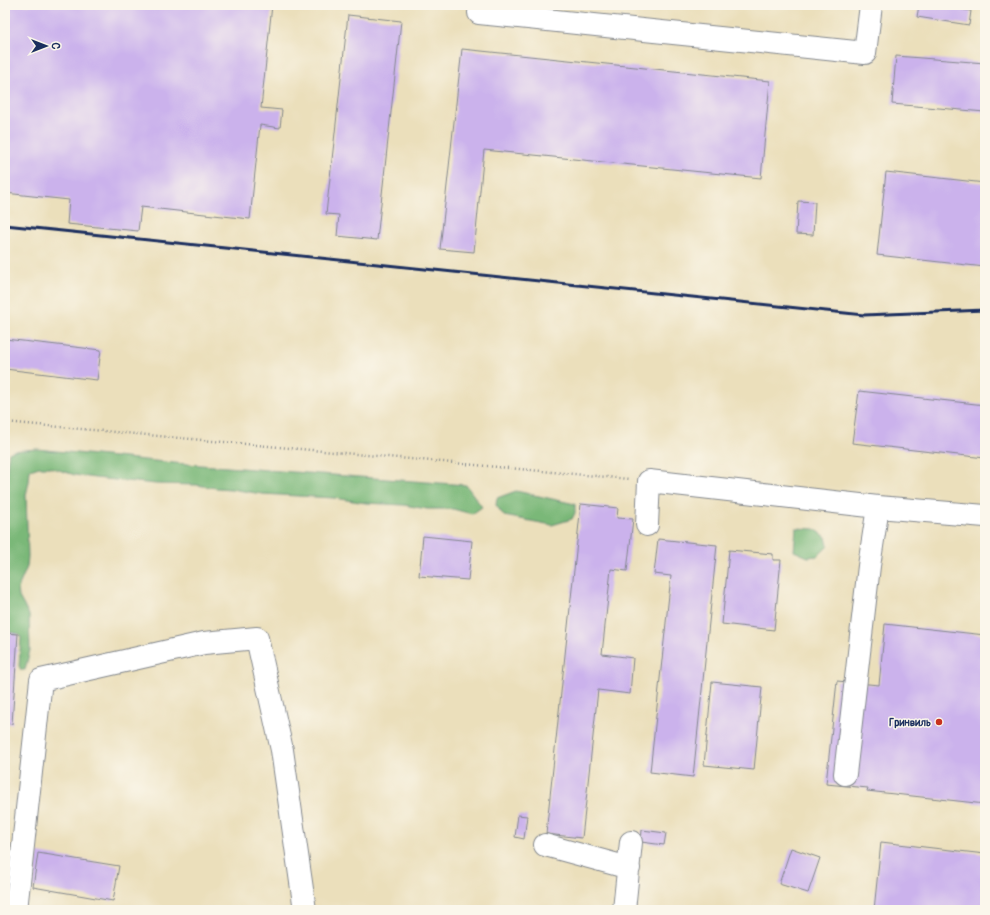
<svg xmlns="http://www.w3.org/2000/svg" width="990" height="915" viewBox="0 0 990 915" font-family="Pangolin,sans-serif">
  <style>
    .forest { fill: #7ab878; stroke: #4a746b }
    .building { fill: #cbb2ec }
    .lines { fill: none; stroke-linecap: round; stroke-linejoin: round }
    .minor-casing { stroke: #83878c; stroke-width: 24 }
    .path { stroke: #83878c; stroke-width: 2.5; stroke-dasharray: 1 3; stroke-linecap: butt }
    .minor { stroke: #fff; stroke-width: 22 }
    .rail { stroke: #1b2f5e; stroke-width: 3 }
    .poi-dot { fill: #c8321e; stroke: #fbf7ec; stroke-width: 1.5 }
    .labels { text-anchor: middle; stroke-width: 3; stroke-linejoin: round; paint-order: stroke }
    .poi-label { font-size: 11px; font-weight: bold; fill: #1b2f5e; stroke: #fbf7ec; text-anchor: end }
  </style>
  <rect width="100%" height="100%" fill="#fbf7ec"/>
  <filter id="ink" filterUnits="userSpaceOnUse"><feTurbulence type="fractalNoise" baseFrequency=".025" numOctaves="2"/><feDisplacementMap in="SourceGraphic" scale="8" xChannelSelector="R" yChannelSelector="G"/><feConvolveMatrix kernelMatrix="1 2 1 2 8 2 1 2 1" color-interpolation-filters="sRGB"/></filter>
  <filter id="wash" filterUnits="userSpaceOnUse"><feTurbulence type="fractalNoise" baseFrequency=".012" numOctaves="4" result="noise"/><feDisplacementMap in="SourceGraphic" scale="16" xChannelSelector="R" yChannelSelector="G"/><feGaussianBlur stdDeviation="0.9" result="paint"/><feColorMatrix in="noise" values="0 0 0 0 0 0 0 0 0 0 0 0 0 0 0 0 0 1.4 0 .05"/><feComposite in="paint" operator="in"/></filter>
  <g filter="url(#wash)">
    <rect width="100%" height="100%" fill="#ebdfbb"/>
    <path class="forest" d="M37 449 174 463 466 485 482 507 472 514 453 509H427L404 505 366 503 334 498 262 494 231 489 216 488 197 485 156 484 95 478 75 475 49 467H39L30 470 29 482 26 495 28 557 27 567 18 588 19 597 29 615 30 650 25 670H21L19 666 21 637 18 634 5 631C5 586 4 541 7 496 7 481 6 467 9 453L13 451Z
      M516 491 575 504V513L572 519 552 525 504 516 496 505 497 498Z
      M796 528 815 529 826 537 828 546 818 556 808 557 794 551Z"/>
    <g id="blocks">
      <path class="building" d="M5 5H272L261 108 282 110 280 128 260 125 250 219 141 207 138 231 67 224 69 200 5 193Z
        M919 5H934L971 11 969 25 917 17Z
        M348 15 401 21 377 240 337 236 339 215 326 214Z
        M462 49 770 81 761 178 484 150 474 252 440 249Z
        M896 56 985 63V112L892 104Z
        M886 172 985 183V267L877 255Z
        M798 201 815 202 813 235 796 234Z
        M5 339 101 350 97 380 5 369Z
        M859 391 985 405V458L852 443Z
        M581 504 618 508 617 518 633 519 627 571 611 569 602 654 633 658 630 694 598 690 582 838 546 834Z
        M423 536 472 541 468 580 419 576Z
        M658 539 717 545 693 777 650 772 671 576 654 574Z
        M729 550 773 554V560H781L774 630 722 624Z
        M885 624 985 635V804L867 791 868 788 826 784 837 681 879 685Z
        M5 633 18 634 12 724 5 723Z
        M712 682 762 687 754 770 704 765Z
        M518 815 527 816 524 839 515 837Z
        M642 830 666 833 664 845 641 842Z
        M881 842 985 854V910H874Z
        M791 848 820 858 808 893 779 884Z
        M38 853 119 866 113 901 33 887Z"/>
    </g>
  </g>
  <g filter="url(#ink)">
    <use href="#blocks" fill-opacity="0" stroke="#83878c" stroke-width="1"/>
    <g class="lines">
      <defs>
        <path id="minor" d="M479 13 865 53 871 5
          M647 525 649 481 878 507 985 516
          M845 774 869 566 878 507
          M545 845 629 868
          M16 910 41 680 204 643 257 638 282 750 305 910
          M624 910 631 842"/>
      </defs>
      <use href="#minor" class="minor-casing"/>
      <path class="path" d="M5 422 629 479"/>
      <use href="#minor" class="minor"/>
      <path class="rail" d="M5 225 864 315 985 310"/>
    </g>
  </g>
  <circle class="poi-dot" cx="939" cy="722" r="4"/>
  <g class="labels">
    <g class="poi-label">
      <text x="931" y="726">Гринвиль</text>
    </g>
  </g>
  <rect width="990" height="915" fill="none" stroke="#fbf7ec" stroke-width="20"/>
  <g transform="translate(46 46) rotate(90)" stroke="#fbf7ec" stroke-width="3" paint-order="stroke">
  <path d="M0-3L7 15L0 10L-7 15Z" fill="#1b2f5e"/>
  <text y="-6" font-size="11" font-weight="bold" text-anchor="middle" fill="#1b2f5e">С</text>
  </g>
</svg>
